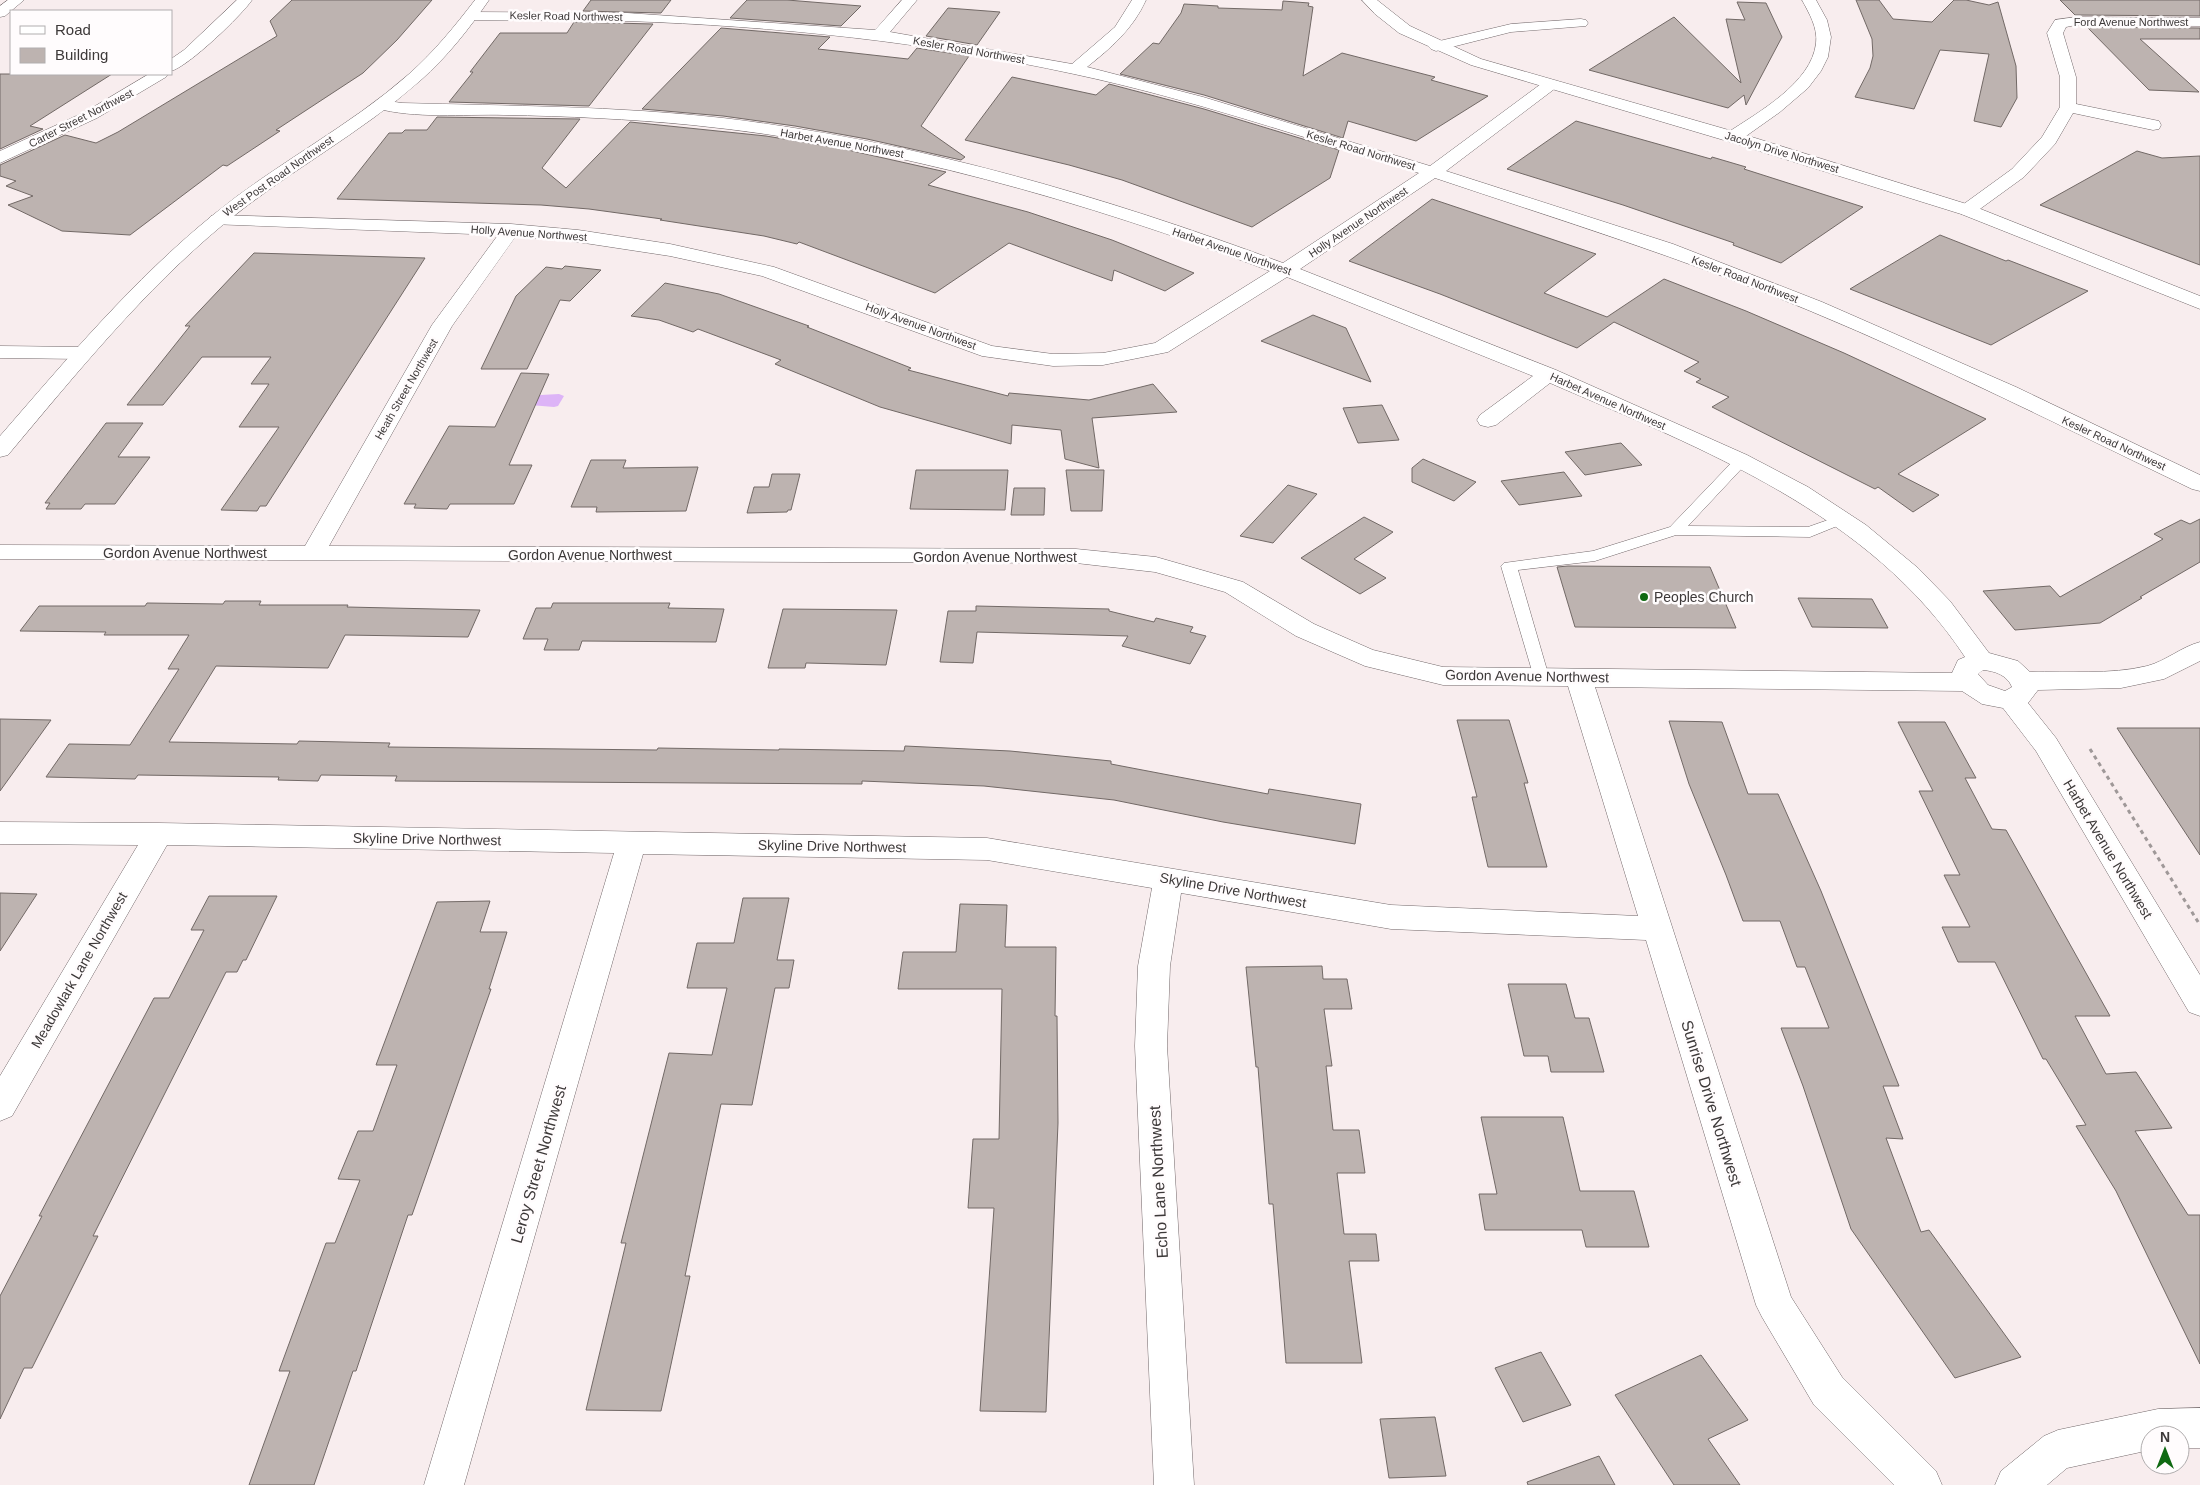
<svg xmlns="http://www.w3.org/2000/svg" width="2200" height="1485" viewBox="0 0 2200 1485" font-family="Arial,sans-serif">
  <style>
    .water { fill: #ddb4f7 }
    .building { fill: #bdb3b0; stroke: #726966 }
    .lines { fill: none; stroke-linecap: round; stroke-linejoin: round }
    .lane-casing { stroke: #73696b; stroke-width: 1 }
    .street-casing { stroke: #73696b; stroke-width: 1 }
    .secondary-casing { stroke: #73696b; stroke-width: 1 }
    .path { stroke: #9f9898; stroke-width: 3; stroke-dasharray: 4 4; stroke-linecap: butt }
    .lane { fill: #fff; fill-rule: evenodd }
    .street { fill: #fff; fill-rule: evenodd }
    .secondary { fill: #fff; fill-rule: evenodd }
    .poi-dot { fill: #0f6912; stroke: #fffcfd; stroke-width: 2 }
    .labels { text-anchor: middle; stroke-width: 5; stroke-linejoin: round; paint-order: stroke }
    .far-street-label { font-size: 11px; fill: #3d3939; stroke: #fffcfd }
    .street-label { font-size: 14px; fill: #3d3939; stroke: #fffcfd }
    .poi-label { font-size: 14px; fill: #3d3939; stroke: #fffcfd; text-anchor: start }
    .near-street-label { font-size: 16px; fill: #3d3939; stroke: #fffcfd }
  </style>
  <rect width="100%" height="100%" fill="#f8edee"/>
  <path class="water" d="M559 394 564 396 558 406 554 407 518 404 522 396Z"/>
  <path class="building" d="M292 0H432L397 40 363 73 276 130 280 131 227 166 223 165 130 235 62 231 8 205 33 196 6 186 16 181 0 176V165L65 135 96 143 118 132 277 36 270 21Z
    M591 0H671L661 13 583 11Z
    M747 0H787L861 6 841 26 730 18Z
    M1856 0H1879L1893 19 1932 22 1954 0H1966L1989 5 1998 2 2016 66 2017 98 2001 127 1974 121 1989 54 1940 50 1914 109 1855 97 1870 68 1873 56 1872 39Z
    M2060 0H2200V16L2075 15Z
    M1283 1 1309 3 1308 6 1313 7 1303 76 1342 53 1435 77 1431 80 1488 96 1416 141 1348 121 1343 138 1204 95 1120 74 1153 43 1159 44 1181 13 1184 4 1218 6V8L1282 10Z
    M1737 2 1766 3 1782 37 1746 105 1744 95 1728 108 1589 70 1674 17 1741 83 1726 19 1745 20Z
    M948 8 1000 12 977 45 926 36Z
    M574 22 653 24 589 106 449 102 473 72H470L500 33H567Z
    M2087 27 2200 28V39H2140L2199 92 2149 90Z
    M721 28 830 37 818 49 908 59 917 48 969 56 921 126 965 157 961 160 867 139 795 126 723 116 642 109Z
    M0 74H112L30 126 43 129 0 149Z
    M1012 77 1096 95 1109 84 1204 109 1339 150 1330 178 1252 227 1122 180 1069 165 965 140Z
    M437 117 580 119 542 168 566 188 630 122 766 136 839 148 946 172 928 185 1028 212 1112 240 1194 273 1165 291 1114 270 1112 281 1009 243 935 293 799 242 797 244 764 236 660 220 662 219 589 209 541 205 337 199 389 133H402L405 130H427Z
    M1576 121 1711 159 1712 157 1746 167 1744 169 1863 207 1781 263 1733 245 1734 243 1623 205 1507 169Z
    M2137 151 2162 158 2200 156V265L2040 205Z
    M1432 199 1596 254 1544 293 1607 317 1664 279 1746 311 1844 353 1986 419 1898 474 1939 495 1913 512 1878 487 1875 489 1712 407 1729 397 1696 382 1701 379 1684 371 1699 362 1614 322 1577 348 1440 294 1349 261Z
    M1940 235 2006 261 2008 260 2088 291 1991 345 1850 289Z
    M254 253 425 258 266 506H260L257 511 221 510 279 427H239L269 384H251L271 357H202L163 405H127L190 326H185Z
    M565 266 601 270 570 301 560 300 527 369H481L516 296 546 267 562 269Z
    M665 283 719 294 809 326 807 327 911 368 908 370 1008 396 1009 393 1089 400 1153 384 1177 412 1092 418 1099 468 1065 459 1061 430 1012 425 1011 444 880 407 775 364 781 360 698 329 693 332 659 320 631 316Z
    M1313 315 1346 328 1371 382 1261 341Z
    M521 373 549 374 509 465H532L514 504H450L447 509 414 508 416 504H404L449 426 495 427Z
    M1382 405 1399 440 1358 443 1343 408Z
    M106 423H143L118 457H150L115 504H85L81 509H46L50 503H45Z
    M1621 443 1642 465 1585 475 1565 452Z
    M1423 459 1476 482 1454 501 1412 482V468Z
    M591 460H626L623 468 698 467 686 511 596 512 597 507H571Z
    M916 470H1008L1005 510 910 509Z
    M1066 470H1104L1102 511H1071Z
    M1564 472 1582 496 1519 505 1501 481Z
    M772 474H800L791 510H788L787 512 747 513 754 487H769Z
    M1288 485 1317 494 1273 543 1240 536Z
    M1014 488H1045L1044 515H1011Z
    M1364 517 1393 532 1354 559 1386 578 1360 594 1301 558Z
    M2200 519V562L2140 597 2142 598 2100 623 2015 630 1983 591 2050 586 2060 597 2163 539 2154 534 2181 520 2190 524Z
    M1568 566 1710 567 1736 628 1575 627 1557 567Z
    M1798 598 1872 599 1888 628 1812 627Z
    M225 601H261L259 605H348L347 607 480 610 468 637 345 635 328 668 216 666 169 742 297 744 299 741 390 743 388 747 657 750 658 748 779 750V749L904 751 905 746 1010 751 1111 761V764L1268 794 1269 789 1361 804 1355 844 1223 822 1114 800 984 786 862 781V784L395 781 397 776 321 775 318 781 278 780 279 777 138 775 135 779 46 777 69 744 130 745 179 669H168L189 635H104L106 632 20 631 39 606H145L147 603 223 604Z
    M553 603H670L668 608 724 609 716 642 582 641 579 650H544L548 639H523L536 608H551Z
    M976 606 1109 609V611L1154 622 1156 618 1193 627 1190 632 1206 636 1190 664 1122 646 1128 636 977 632 973 663 940 662 948 611H976Z
    M783 609 897 610 886 665 806 663 805 668H768Z
    M0 719 51 720 0 791Z
    M1457 720H1509L1528 783H1524L1547 867H1488L1472 797H1477Z
    M1669 721 1722 722 1748 794H1778L1821 891 1899 1086H1883L1903 1139 1886 1138 1921 1232 1929 1230 2021 1357 1955 1378 1851 1229 1803 1086 1781 1028H1829L1805 967H1797L1780 921H1743L1726 875 1689 784Z
    M1898 722H1945L1976 778H1965L1992 829 2006 830 2110 1016H2075L2106 1074 2136 1072 2172 1128 2135 1131 2188 1215H2200V1364L2116 1191 2076 1126 2086 1125 2046 1059H2043L1995 962H1958L1942 927H1970L1944 875H1960L1919 791H1933Z
    M2117 728H2200V855L2133 753Z
    M0 893 37 894 0 951Z
    M209 896H277L246 960H243L237 972H226L93 1236H98L32 1368H24L0 1419V1296L42 1216H39L154 998H169L204 930H191Z
    M743 898H789L777 960H794L789 988H775L752 1105 721 1104 685 1276H690L661 1411 586 1410 626 1243H621L669 1053 712 1055 727 988H687L697 943H734Z
    M490 901 480 932H507L489 989H491L412 1215H408L356 1371H353L314 1485H249L290 1371H279L326 1243H335L360 1180 338 1179 358 1131H373L397 1065H376L437 902Z
    M960 904 1007 905 1005 947H1056L1055 1016H1057L1058 1123 1046 1412 980 1411 994 1208H968L973 1139H999L1002 989H898L903 952H956Z
    M1322 966 1323 979H1347L1352 1009H1324L1332 1066H1326L1333 1130H1359L1365 1173H1337L1344 1234H1376L1379 1261H1349L1362 1363H1286L1273 1204H1269L1258 1067H1256L1246 967Z
    M1508 984H1566L1575 1018H1589L1604 1072H1551L1548 1056H1524Z
    M1481 1117H1563L1580 1191H1634L1649 1247H1586L1582 1230H1485L1479 1194H1497Z
    M1541 1352 1571 1405 1523 1422 1495 1368Z
    M1701 1355 1748 1420 1708 1439 1740 1485H1674L1615 1395Z
    M1435 1417 1446 1476 1389 1478 1380 1419Z
    M1599 1456 1615 1485H1528L1527 1482Z"/>
  <g class="lines">
    <defs>
      <path id="lane" d="M1740 458 1745 459 1747 462 1745 465 1688 526 1808 527 1842 515 1847 516 1849 519 1847 522 1810 537 1676 535 1595 561 1518 570 1549 677 1547 681 1541 683 1535 681 1501 566 1504 563 1593 551 1670 527 1735 459Z"/>
      <path id="street" d="M8 0H24L5 16 0 17V6Z
        M237 0H252C242 15 188 67 171 71V59L184 50Z
        M902 0H917L890 32 1072 64 1115 27 1132 0H1146C1133 29 1111 48 1087 67L1203 97 1430 166 1545 81H1557L1559 84 1557 87 1446 171 1673 244 1822 302 2016 387 2200 475V491L2192 489C2065 428 1938 364 1808 310 1686 259 1560 220 1435 178L1300 269 1556 370 1747 455 1808 487 1866 525 1918 568 1950 601 1989 653 2018 661 2030 672C2068 671 2110 675 2147 666 2166 661 2181 647 2200 642V661L2164 679 2121 688 2038 690 2028 703 2056 738 2200 975V1016L2189 1012 2036 751 2003 708 1982 704 1962 691 1595 687 1791 1297 1842 1377 1936 1471 1942 1485H1894L1814 1405 1762 1317 1756 1305 1646 940 1391 929 1181 893 1170 966 1167 1046 1194 1485H1154L1135 1046 1138 966 1152 888 987 860 643 854 464 1485H424L614 853 167 845 12 1116 0 1121V1076L138 845 0 844V822L159 823 987 838 1391 905 1638 916 1568 686 1443 685 1365 666 1296 636 1225 592 1155 572 1076 563 0 559V545L305 546 432 325 498 235 211 224 208 220 211 216 217 215 511 224 578 230 670 244 774 267 992 346 1053 354 1103 353 1155 343 1270 271C1084 201 890 145 692 125 629 119 567 116 504 115 462 114 416 119 375 108L373 105 375 102 381 100 402 103C509 106 616 106 723 118 915 141 1103 196 1283 263L1419 173C1305 138 1191 99 1074 74 927 42 776 26 626 21 575 20 523 21 471 20L466 19 464 16 466 13 471 12 627 13 875 30ZM516 236 578 242 670 256 762 276 982 356 1053 366 1103 365 1168 352 1287 277 1533 376 1480 415 1477 420 1480 425 1488 427 1496 425 1550 383C1703 449 1870 513 1965 657L1958 660 1952 673 1443 667 1373 650 1314 624 1243 582 1156 557 1076 549 329 546 452 326ZM1983 670C1995 671 2007 675 2012 687L2005 691 1988 685 1978 674Z
        M1802 0H1816L1827 20 1831 37 1828 57 1821 71 1808 88 1780 112 1739 141H1727L1725 137 1727 133C1757 113 1812 83 1816 43 1818 28 1809 13 1802 0Z
        M2076 17 2200 18V26L2076 25 2066 27 2063 33 2076 77V104L2159 121 2161 125 2159 129 2153 130 2073 113 2055 144 2024 177 1973 214 1967 215 1961 214 1958 210 1961 206 2012 169 2042 137 2060 107V77L2047 33 2055 20Z
        M1581 19 1586 20 1588 23 1586 26 1511 32 1436 51 1431 49 1428 46 1431 43 1511 24Z
        M149 74H168L166 77 97 118 0 163V151L85 112Z
        M0 346 83 347 90 349 93 353 90 357 83 359 0 358Z
        M2200 1408V1448H2180V1435H2150V1450L2067 1468 2047 1485H1995L2001 1471 2044 1436 2058 1430 2158 1409Z"/>
      <path id="secondary" d="M475 0H489C469 29 447 57 421 80 360 134 287 172 225 223 143 291 76 374 8 455L0 457V436C67 359 133 280 213 215 275 164 349 127 409 74 434 52 455 26 475 0Z
        M1362 0H1377L1410 26 1481 59 1739 133 1973 206 2200 296V309L1961 214 1727 141 1471 65 1399 33 1375 14Z"/>
    </defs>
    <use href="#lane" class="lane-casing"/>
    <use href="#street" class="street-casing"/>
    <use href="#secondary" class="secondary-casing"/>
    <path class="path" d="M2090 749 2200 925"/>
    <use href="#lane" class="lane"/>
    <use href="#street" class="street"/>
    <use href="#secondary" class="secondary"/>
  </g>
  <circle class="poi-dot" cx="1644" cy="597" r="5"/>
  <g class="labels">
    <g class="far-street-label">
      <text transform="translate(566 16) rotate(1)" y="4">Kesler Road Northwest</text>
      <text x="2131" y="26">Ford Avenue Northwest</text>
      <text transform="translate(969 50) rotate(10)" y="4">Kesler Road Northwest</text>
      <text transform="translate(81 118) rotate(-27)" y="4">Carter Street Northwest</text>
      <text transform="translate(842 143) rotate(10)" y="4">Harbet Avenue Northwest</text>
      <text transform="translate(1361 150) rotate(17)" y="4">Kesler Road Northwest</text>
      <text transform="translate(1782 152) rotate(17)" y="4">Jacolyn Drive Northwest</text>
      <text transform="translate(278 176) rotate(-35)" y="4">West Post Road Northwest</text>
      <text transform="translate(1358 222) rotate(-34)" y="4">Holly Avenue Northwest</text>
      <text transform="translate(529 233) rotate(4)" y="4">Holly Avenue Northwest</text>
      <text transform="translate(1232 251) rotate(19)" y="4">Harbet Avenue Northwest</text>
      <text transform="translate(1745 279) rotate(21)" y="4">Kesler Road Northwest</text>
      <text transform="translate(921 326) rotate(20)" y="4">Holly Avenue Northwest</text>
      <text transform="translate(406 389) rotate(-60)" y="4">Heath Street Northwest</text>
      <text transform="translate(1608 401) rotate(24)" y="4">Harbet Avenue Northwest</text>
      <text transform="translate(2114 443) rotate(25)" y="4">Kesler Road Northwest</text>
    </g>
    <g class="street-label">
      <text x="185" y="558">Gordon Avenue Northwest</text>
      <text x="590" y="560">Gordon Avenue Northwest</text>
      <text x="995" y="562">Gordon Avenue Northwest</text>
      <text transform="translate(1527 676) rotate(1)" y="5">Gordon Avenue Northwest</text>
      <text transform="translate(427 839) rotate(1)" y="5">Skyline Drive Northwest</text>
      <text transform="translate(832 846) rotate(1)" y="5">Skyline Drive Northwest</text>
      <text transform="translate(2108 849) rotate(59)" y="5">Harbet Avenue Northwest</text>
      <text transform="translate(1233 890) rotate(10)" y="5">Skyline Drive Northwest</text>
      <text transform="translate(79 970) rotate(-60)" y="5">Meadowlark Lane Northwest</text>
    </g>
    <g class="poi-label">
      <text x="1654" y="602">Peoples Church</text>
    </g>
    <g class="near-street-label">
      <text transform="translate(1712 1103) rotate(73)" y="6">Sunrise Drive Northwest</text>
      <text transform="translate(538 1164) rotate(-74)" y="6">Leroy Street Northwest</text>
      <text transform="translate(1158 1182) rotate(-93)" y="6">Echo Lane Northwest</text>
    </g>
  </g>
  <rect x="10" y="10" width="162" height="65" fill="#fffcfd" stroke="#b1aeaf"/>
  <rect x="20" y="26" width="25" height="8" fill="#ffffff" stroke="#b1aeaf"/>
  <text x="55" y="35" font-size="15" fill="#3d3939">Road</text>
  <rect x="20" y="48" width="25" height="15" fill="#bdb3b0" stroke="#b1aeaf"/>
  <text x="55" y="60" font-size="15" fill="#3d3939">Building</text>
  <g transform="translate(2165 1450)"><circle r="24" fill="#fffcfd" stroke="#b1aeaf"/>
  <path d="M0-4L9 19L0 12L-9 19Z" fill="#0f6912"/>
  <text y="-8" font-size="14" font-weight="bold" text-anchor="middle" fill="#3d3939">N</text>
  </g>
</svg>
